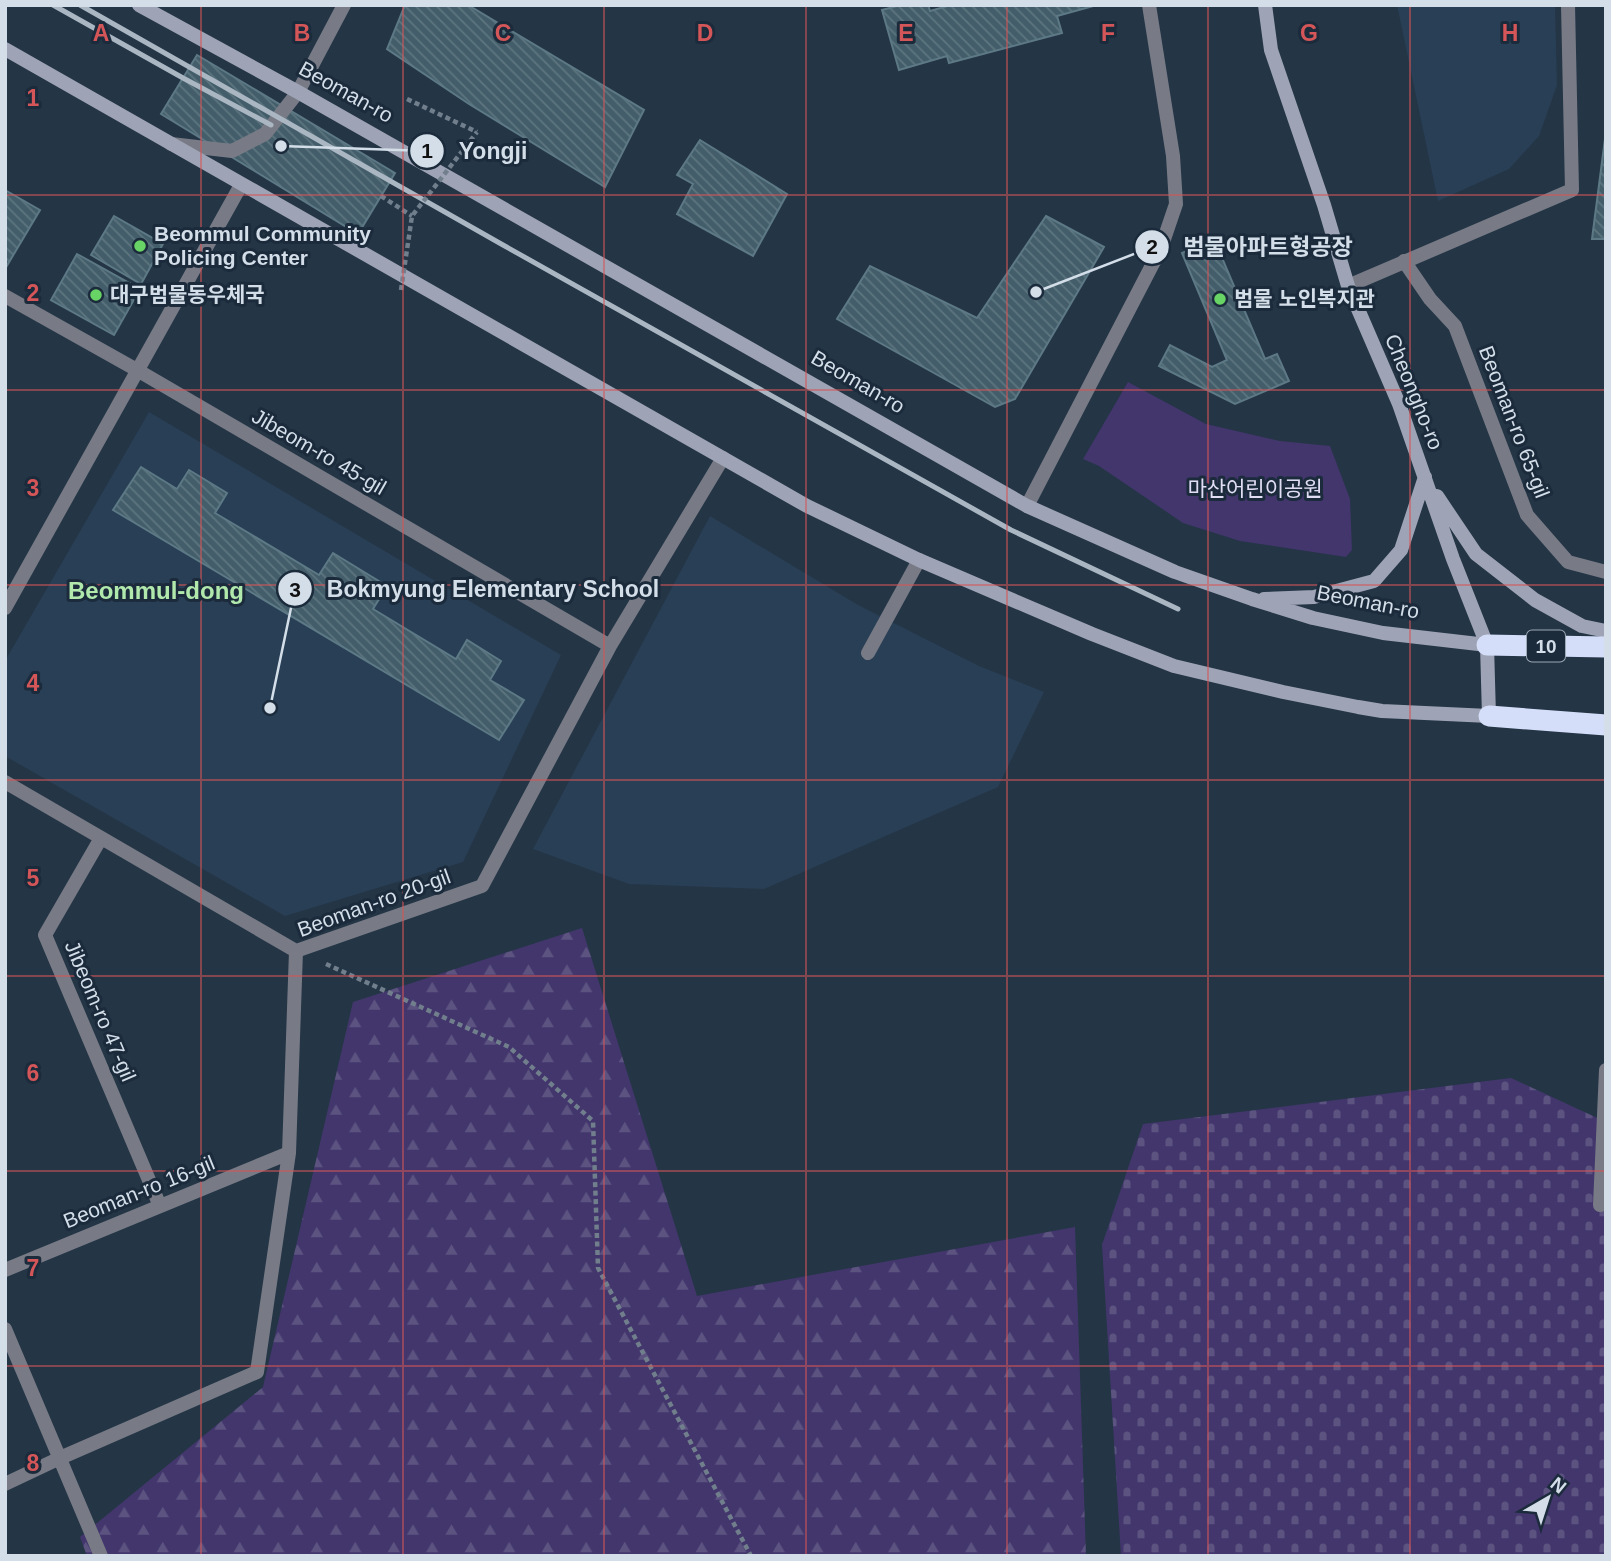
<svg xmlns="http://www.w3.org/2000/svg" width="1611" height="1561" viewBox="0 0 1611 1561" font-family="Helvetica,'Noto Sans KR',sans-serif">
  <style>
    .built { fill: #293f55 }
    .green { fill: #42366c }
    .forest { fill: url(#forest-firs) }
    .cemetery { fill: url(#cemetery-stones) }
    .building { fill: url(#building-back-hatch); stroke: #5d7986; stroke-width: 2 }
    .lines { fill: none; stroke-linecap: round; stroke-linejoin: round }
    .path { stroke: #717f8d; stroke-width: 4.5; stroke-dasharray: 5 3.5; stroke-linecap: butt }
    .lane { stroke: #787b86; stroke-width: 14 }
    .street { stroke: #787b86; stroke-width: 14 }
    .secondary { stroke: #9ea4b5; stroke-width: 14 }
    .highway { stroke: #d5def9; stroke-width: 21 }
    .rail { stroke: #aab7c3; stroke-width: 5 }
    .path-bridge { stroke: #717f8d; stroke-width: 4.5; stroke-dasharray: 5 3.5; stroke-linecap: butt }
    .grid { fill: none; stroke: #d55658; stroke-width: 2; stroke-opacity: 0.55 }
    .poi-dot { fill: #68d465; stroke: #1b2b3c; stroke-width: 2.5 }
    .labels { text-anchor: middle; stroke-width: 6; stroke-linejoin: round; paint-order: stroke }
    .shield { fill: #1b2b3c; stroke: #9ca8b5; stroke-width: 2 }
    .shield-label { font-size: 19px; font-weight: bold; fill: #d3dee9 }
    .street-label { font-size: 21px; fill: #d3dee9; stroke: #1b2b3c }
    .poi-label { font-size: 21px; font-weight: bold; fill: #d3dee9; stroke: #1b2b3c; text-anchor: start }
    .park-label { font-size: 21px; fill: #e0ddf4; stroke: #1b2b3c }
    .quarter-label { font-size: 24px; font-weight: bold; fill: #b1e9ad; stroke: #1b2b3c }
    .grid-label { font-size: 23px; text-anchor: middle; font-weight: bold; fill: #d55658; stroke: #1b2b3c; stroke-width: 6; stroke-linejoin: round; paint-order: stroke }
    .leader { fill: none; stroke: #d3dee9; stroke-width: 2.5 }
    .callout-dot { fill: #d3dee9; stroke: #1b2b3c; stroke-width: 2.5 }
    .mark-label { font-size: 21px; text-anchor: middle; font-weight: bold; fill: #111 }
    .callout-label { font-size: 23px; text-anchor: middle; font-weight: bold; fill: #d3dee9; stroke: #1b2b3c; stroke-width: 6; stroke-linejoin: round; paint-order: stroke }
  </style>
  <defs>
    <pattern id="forest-firs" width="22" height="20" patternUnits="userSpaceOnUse" patternTransform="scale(1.75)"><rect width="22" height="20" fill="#42366c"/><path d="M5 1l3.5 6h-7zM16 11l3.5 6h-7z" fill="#5c5381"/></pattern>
    <pattern id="cemetery-stones" width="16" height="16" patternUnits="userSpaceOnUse" patternTransform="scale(1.75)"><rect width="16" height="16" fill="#42366c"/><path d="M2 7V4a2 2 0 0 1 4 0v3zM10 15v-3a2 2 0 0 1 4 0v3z" fill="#5c5381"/></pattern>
    <pattern id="building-back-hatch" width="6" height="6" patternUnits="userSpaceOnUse" patternTransform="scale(1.75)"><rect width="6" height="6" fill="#435e6a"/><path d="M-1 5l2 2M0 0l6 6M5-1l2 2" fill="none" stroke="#5d757f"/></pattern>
  </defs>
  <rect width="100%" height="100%" fill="#243546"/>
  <path class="built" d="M1397 5H1555L1557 85 1539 136 1509 169 1438 201Z
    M149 412 561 655 463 862 285 916 5 756V661Z
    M710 516 858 605 979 666 1044 692 998 787 764 889 629 884 533 849Z"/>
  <path class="green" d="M1128 382 1206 424 1280 441 1330 446 1350 499 1352 550 1346 557 1240 541 1183 523 1099 466 1083 459Z"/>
  <path class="forest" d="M582 928 697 1296 1075 1227 1086 1556H87L80 1537 263 1387 353 1002Z"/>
  <path class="cemetery" d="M1511 1078 1606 1122V1556H1121L1102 1245 1143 1124Z"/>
  <path class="building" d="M405 5H468L644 110 605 187 469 104 387 49Z
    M901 5H928L930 11 951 5H1097L1057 16 1062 33 949 63 947 56 899 70 882 10Z
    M197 55 395 173 358 234 161 114Z
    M1606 131V239H1592Z
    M700 140 787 194 753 256 677 214 693 184 677 175Z
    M5 190 40 210 5 269Z
    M114 216 163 244 141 284 91 255Z
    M1046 216 1104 247 1015 399 995 407 837 319 870 266 977 318Z
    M1214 239 1265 359 1277 354 1289 381 1235 404 1159 366 1170 345 1212 367 1227 360 1182 253Z
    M77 254 140 289 114 335 51 300Z
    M141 467 177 489 189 470 227 493 215 513 319 575 333 553 387 586 373 609 456 659 467 640 501 661 490 680 524 700 499 740 113 510Z"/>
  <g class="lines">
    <path class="path" d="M407 99 477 132
      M381 196 412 216
      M326 964 509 1047 593 1121 598 1268 751 1556"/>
    <path class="lane" d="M1348 286 1572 190 1568 5
      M868 653 919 560"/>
    <path class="street" d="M171 144 232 151 265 134 298 92 344 5
      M1404 261 1430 299 1455 326 1527 515 1568 562 1606 572
      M5 296 137 370 610 646
      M1027 506 1161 248 1176 204 1173 156 1149 5
      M5 608 241 185
      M5 782 296 951
      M101 838 45 935 160 1206
      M296 951 482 886 610 646 723 458
      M1600 1205 1606 1070
      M5 1270 289 1153
      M5 1329 101 1556
      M5 1484 60 1458 257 1372 289 1153 296 951"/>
    <path class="secondary" d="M139 5 298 92 1027 506 1175 572 1252 599 1313 618 1383 633 1487 645
      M5 49 807 506 919 560 1092 634 1174 666 1283 692 1358 707 1382 711 1489 716 1487 645 1453 559 1399 404 1348 286 1324 205 1271 50 1265 5
      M1437 496 1476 554 1535 600 1582 626 1606 631
      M1264 599 1314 597 1374 581 1401 550 1425 477"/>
    <path class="highway" d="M1487 645 1606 647
      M1489 716 1606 725"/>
    <path class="rail" d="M53 5 183 78 271 125
      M80 5 503 245 1011 530 1178 609"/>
    <path class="path-bridge" d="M401 290 412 216 477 132"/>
  </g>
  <path class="grid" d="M201 5V1556M403 5V1556M604 5V1556M806 5V1556M1007 5V1556M1208 5V1556M1410 5V1556M5 195H1606M5 390H1606M5 585H1606M5 780H1606M5 976H1606M5 1171H1606M5 1366H1606"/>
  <g class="poi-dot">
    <circle cx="140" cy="246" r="7"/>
    <circle cx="96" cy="295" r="7"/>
    <circle cx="1220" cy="299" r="7"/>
  </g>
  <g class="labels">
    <rect class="shield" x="1527" y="630.5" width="38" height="31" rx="5"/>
    <g class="shield-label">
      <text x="1546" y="653">10</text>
    </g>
    <g class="street-label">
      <text transform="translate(346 92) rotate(29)" y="7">Beoman-ro</text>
      <text transform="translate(858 382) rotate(30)" y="7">Beoman-ro</text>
      <text transform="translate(1414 392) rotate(68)" y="7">Cheongho-ro</text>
      <text transform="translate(1514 422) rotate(69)" y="7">Beoman-ro 65-gil</text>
      <text transform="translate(319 452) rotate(30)" y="7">Jibeom-ro 45-gil</text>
      <text transform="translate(1368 602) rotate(11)" y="7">Beoman-ro</text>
      <text transform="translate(374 903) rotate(-20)" y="7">Beoman-ro 20-gil</text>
      <text transform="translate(100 1011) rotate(67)" y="7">Jibeom-ro 47-gil</text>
      <text transform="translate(139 1192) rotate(-22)" y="7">Beoman-ro 16-gil</text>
    </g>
    <g class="poi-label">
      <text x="154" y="241">Beommul Community<tspan x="154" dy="24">Policing Center</tspan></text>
      <text x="110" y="302">대구범물동우체국</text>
      <text x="1234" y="306">범물 노인복지관</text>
    </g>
    <g class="park-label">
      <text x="1255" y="496">마산어린이공원</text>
    </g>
    <g class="quarter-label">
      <text x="156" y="599">Beommul-dong</text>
    </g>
  </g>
  <g class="grid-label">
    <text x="101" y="41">A</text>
    <text x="302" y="41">B</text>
    <text x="503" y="41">C</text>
    <text x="705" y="41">D</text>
    <text x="906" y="41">E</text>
    <text x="1108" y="41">F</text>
    <text x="1309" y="41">G</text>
    <text x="1510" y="41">H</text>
    <text x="33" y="106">1</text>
    <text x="33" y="301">2</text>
    <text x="33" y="496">3</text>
    <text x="33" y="691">4</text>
    <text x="33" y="886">5</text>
    <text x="33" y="1081">6</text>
    <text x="33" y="1276">7</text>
    <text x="33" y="1471">8</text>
  </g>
  <path class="leader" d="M281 146L427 151M1036 292L1152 247M270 708L295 589"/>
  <g class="callout-dot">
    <circle cx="281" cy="146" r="7"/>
    <circle cx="1036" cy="292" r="7"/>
    <circle cx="270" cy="708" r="7"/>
    <circle cx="427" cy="151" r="18"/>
    <circle cx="1152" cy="247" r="18"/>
    <circle cx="295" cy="589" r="18"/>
  </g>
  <g class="mark-label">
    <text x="427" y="158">1</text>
    <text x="1152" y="254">2</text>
    <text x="295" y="597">3</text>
  </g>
  <g class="callout-label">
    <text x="493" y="159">Yongji</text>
    <text x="1268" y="255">범물아파트형공장</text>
    <text x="493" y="597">Bokmyung Elementary School</text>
  </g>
  <rect width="1611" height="1561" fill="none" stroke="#d3dee9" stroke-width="14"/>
  <g transform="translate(1548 1498) rotate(39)" stroke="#1b2b3c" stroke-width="5" paint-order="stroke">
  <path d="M0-5L12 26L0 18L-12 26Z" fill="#d3dee9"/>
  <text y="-10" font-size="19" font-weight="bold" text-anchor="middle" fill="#d3dee9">N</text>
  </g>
</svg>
